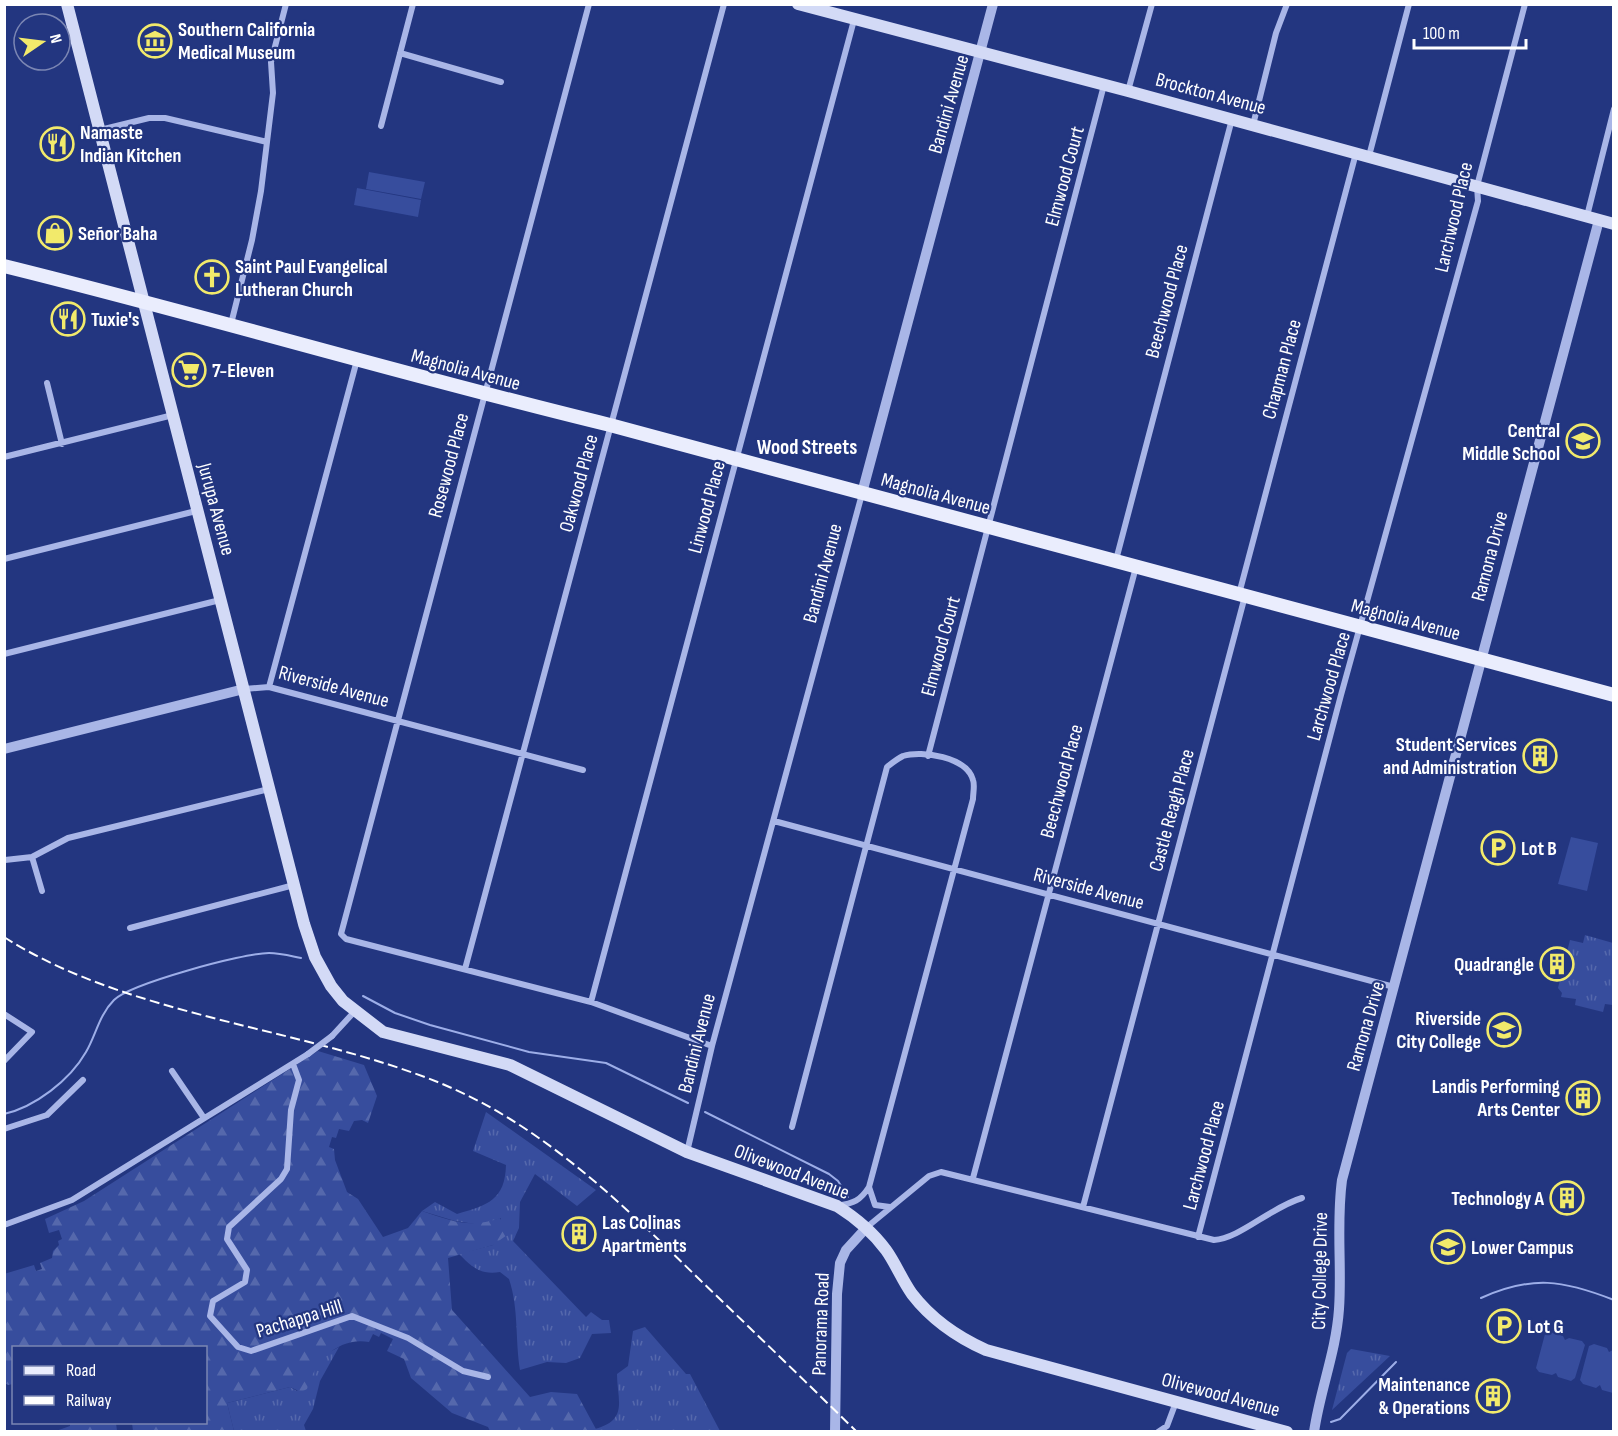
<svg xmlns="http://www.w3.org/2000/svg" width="1618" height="1436" viewBox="0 0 1618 1436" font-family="'Sofia Sans Condensed',sans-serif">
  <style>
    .grass { fill: url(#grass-tufts) }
    .forest { fill: url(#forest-firs) }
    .garden { fill: #374d9d }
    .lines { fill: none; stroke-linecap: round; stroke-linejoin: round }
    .stream { stroke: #9daee8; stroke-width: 2 }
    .minor { stroke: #a9b6e7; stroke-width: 6 }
    .tertiary { stroke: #a9b6e7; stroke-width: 10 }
    .secondary { stroke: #d3daf6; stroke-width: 12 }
    .primary { stroke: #eaedfd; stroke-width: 14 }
    .rail { stroke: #fff; stroke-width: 2; stroke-dasharray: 10 4.5; stroke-linecap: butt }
    .minor-bridge { stroke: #a9b6e7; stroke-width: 6 }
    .labels { text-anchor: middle; stroke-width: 4.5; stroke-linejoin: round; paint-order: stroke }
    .poi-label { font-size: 20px; font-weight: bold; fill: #fff; stroke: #233680; text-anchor: start }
    .street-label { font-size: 20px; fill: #fff; stroke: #233680 }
    .neighbourhood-label { font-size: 21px; font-weight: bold; fill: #fff; stroke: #233680 }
  </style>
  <defs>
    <pattern id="grass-tufts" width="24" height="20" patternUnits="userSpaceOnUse" patternTransform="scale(1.5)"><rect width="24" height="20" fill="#374d9d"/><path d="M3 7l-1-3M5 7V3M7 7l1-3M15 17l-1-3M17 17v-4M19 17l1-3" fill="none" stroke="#5568ac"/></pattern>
    <pattern id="forest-firs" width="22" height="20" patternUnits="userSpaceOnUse" patternTransform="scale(1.5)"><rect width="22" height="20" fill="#374d9d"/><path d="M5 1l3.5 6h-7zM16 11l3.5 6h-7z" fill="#5568ac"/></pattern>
  </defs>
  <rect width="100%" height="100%" fill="#233680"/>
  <path class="grass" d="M1585 935 1613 943V1005L1605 1004 1603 1012 1575 1005 1576 999 1561 997 1562 993 1558 988 1570 940 1583 943Z
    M486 1112 596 1190 577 1206 535 1174 520 1202 519 1228 513 1241 586 1317 591 1312 602 1320H609L611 1333 592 1334 580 1358 566 1363 547 1362 520 1370C515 1339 519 1309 509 1279L500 1272C480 1275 472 1267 459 1254L493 1245 501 1218 482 1225 455 1221 422 1211 435 1202 457 1214C488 1205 505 1200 506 1165L473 1151Z
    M645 1327 686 1374H690L720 1431 597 1432 595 1429C629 1420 617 1400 617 1374L628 1366 633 1331Z
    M339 1347 320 1381 313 1409 304 1425 306 1431H234L227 1403 290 1387 297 1391 326 1354Z
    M1351 1349 1390 1356 1332 1410 1347 1353Z"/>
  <path class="forest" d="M318 1051 364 1065 377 1096 368 1123 362 1120 354 1121 349 1131 339 1129 336 1138 332 1137 329 1147 334 1149 335 1160 347 1192 358 1199 383 1237 408 1228 422 1211C452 1221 470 1229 500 1218L507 1235 493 1245 448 1258 452 1310 530 1397 551 1392 577 1394 597 1431H490L488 1427 452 1413 411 1378 404 1359 387 1351 393 1339 381 1333 379 1337 373 1334 369 1342C338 1337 315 1361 307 1389L301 1392 290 1387 227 1403 234 1431H133L132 1423 206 1422V1348H14L13 1384 8 1385 4 1382V1274L34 1265 36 1271 42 1269 40 1263 52 1258 53 1251 59 1245 58 1241 62 1239 59 1230 49 1233 45 1219 84 1201Z
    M70 1422 116 1423 117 1431H56L70 1426Z"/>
  <path class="garden" d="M369 172 425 182 421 199 366 189Z
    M357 188 421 200 418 217 354 205Z
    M1571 837 1598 843 1587 891 1558 884Z
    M1550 1332 1563 1336 1565 1340 1569 1338 1582 1341 1585 1345 1575 1378 1571 1381 1558 1377 1556 1373 1552 1375 1539 1372 1536 1368 1545 1334Z
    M1594 1344 1607 1348 1609 1352 1613 1350V1393L1602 1390 1600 1385 1596 1388 1583 1384 1580 1380 1589 1346Z"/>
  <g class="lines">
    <path class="stream" d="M363 996 395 1013 430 1025 529 1052 606 1063 688 1103
      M705 1112 829 1174 838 1181 848 1197
      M4 1114C35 1107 70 1080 86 1052 96 1035 99 1015 114 1000 130 984 243 953 269 953 280 953 291 956 301 958
      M1481 1298C1532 1275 1563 1280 1614 1300
      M1331 1422 1340 1419 1396 1362"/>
    <path class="minor" d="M589 4 341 934 346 939 591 1002 712 1046
      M400 53 501 82
      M1128 91 1152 4
      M1253 125 1276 33 1287 4
      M381 126 413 4
      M100 130 149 118H165L267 142
      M1369 156 1409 4
      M1587 216 1614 109
      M231 324 252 240 261 191 273 93 271 62 286 4
      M47 383 62 444
      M4 457 173 415
      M4 559 196 511
      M1116 560 1232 119
      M1239 594 1356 153
      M4 654 220 600
      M269 687 357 360
      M244 689 269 687 583 770
      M928 756 1104 85
      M774 821 1394 987
      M32 857 42 891
      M5 860 32 857 68 838 269 789
      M130 928 294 885
      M465 969 724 4
      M591 1002 854 20
      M4 1014 32 1032 4 1061
      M332 1036 355 1011
      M293 1064 299 1080 291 1110 287 1169 281 1179 229 1227 227 1239 247 1270 245 1282 213 1301 210 1316 238 1347 251 1351 352 1316 408 1338 463 1371 488 1377
      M172 1071 204 1118
      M792 1127 887 767C892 763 897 759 903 756 922 750 967 757 973 780 975 785 973 793 973 799L869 1187C860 1201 854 1203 837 1206
      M4 1129 47 1115 83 1080
      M687 1152 712 1046 862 494
      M973 1178 1136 567
      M869 1187 875 1205 890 1207
      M1083 1207 1245 596
      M4 1225 72 1200 308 1054
      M867 1227 929 1176 941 1172 1214 1240C1239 1239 1271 1207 1302 1198
      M1198 1237 1341 695 1478 201 1477 186 1525 4
      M1158 1432 1167 1426 1176 1402"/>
    <path class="tertiary" d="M862 493 993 4
      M4 749 244 689
      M835 1432 837 1294 840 1263 846 1250 867 1227
      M1314 1432C1320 1390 1336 1352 1339 1309 1342 1266 1336 1224 1342 1180L1599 220"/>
    <path class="secondary" d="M67 4 304 924 315 957 331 986 343 1001 383 1032 510 1065 687 1152 837 1206C856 1218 872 1231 886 1250 896 1264 902 1280 912 1294 932 1320 957 1337 986 1350L1287 1432
      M798 4 1128 91 1614 224"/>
    <path class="primary" d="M4 266C207 316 407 376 610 425L1614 695"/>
    <path class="rail" d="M4 937C129 1017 302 1027 440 1083 542 1125 619 1201 697 1277 750 1328 804 1380 857 1432"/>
    <path class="minor-bridge" d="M308 1054 332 1036"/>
  </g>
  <defs>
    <symbol id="museum-ring" viewBox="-11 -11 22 22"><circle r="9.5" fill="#233680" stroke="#f2ea6b" stroke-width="1.5"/><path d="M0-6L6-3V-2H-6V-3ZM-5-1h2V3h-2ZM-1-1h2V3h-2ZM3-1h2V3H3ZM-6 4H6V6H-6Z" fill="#f2ea6b"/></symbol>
    <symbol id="restaurant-ring" viewBox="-11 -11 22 22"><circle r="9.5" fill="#233680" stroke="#f2ea6b" stroke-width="1.5"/><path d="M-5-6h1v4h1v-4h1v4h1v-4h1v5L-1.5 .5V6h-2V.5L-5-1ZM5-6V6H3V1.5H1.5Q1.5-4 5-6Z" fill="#f2ea6b"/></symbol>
    <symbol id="shop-ring" viewBox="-11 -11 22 22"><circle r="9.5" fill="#233680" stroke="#f2ea6b" stroke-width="1.5"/><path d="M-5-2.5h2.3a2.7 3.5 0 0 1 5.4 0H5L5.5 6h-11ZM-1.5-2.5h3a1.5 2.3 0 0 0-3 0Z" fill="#f2ea6b"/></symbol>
    <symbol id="church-ring" viewBox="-11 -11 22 22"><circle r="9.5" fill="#233680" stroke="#f2ea6b" stroke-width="1.5"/><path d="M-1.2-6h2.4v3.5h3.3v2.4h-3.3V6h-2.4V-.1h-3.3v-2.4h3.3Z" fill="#f2ea6b"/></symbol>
    <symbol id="supermarket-ring" viewBox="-11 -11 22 22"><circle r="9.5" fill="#233680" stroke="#f2ea6b" stroke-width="1.5"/><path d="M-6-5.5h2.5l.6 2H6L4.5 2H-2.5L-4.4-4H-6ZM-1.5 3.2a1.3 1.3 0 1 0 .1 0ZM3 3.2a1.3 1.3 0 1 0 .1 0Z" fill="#f2ea6b"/></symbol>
    <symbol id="school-ring" viewBox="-11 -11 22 22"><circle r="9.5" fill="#233680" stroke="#f2ea6b" stroke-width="1.5"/><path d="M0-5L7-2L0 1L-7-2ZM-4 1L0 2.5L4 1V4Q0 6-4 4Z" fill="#f2ea6b"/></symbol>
    <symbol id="building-ring" viewBox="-11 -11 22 22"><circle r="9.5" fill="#233680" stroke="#f2ea6b" stroke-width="1.5"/><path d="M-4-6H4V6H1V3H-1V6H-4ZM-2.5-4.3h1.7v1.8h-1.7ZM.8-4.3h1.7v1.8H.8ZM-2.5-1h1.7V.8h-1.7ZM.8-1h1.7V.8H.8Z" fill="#f2ea6b"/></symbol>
    <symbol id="parking-ring" viewBox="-11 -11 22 22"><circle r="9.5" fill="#233680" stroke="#f2ea6b" stroke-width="1.5"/><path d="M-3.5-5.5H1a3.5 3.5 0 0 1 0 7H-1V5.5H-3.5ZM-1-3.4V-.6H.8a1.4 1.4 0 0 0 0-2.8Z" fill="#f2ea6b"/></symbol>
    <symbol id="university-ring" viewBox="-11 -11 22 22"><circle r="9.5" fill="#233680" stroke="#f2ea6b" stroke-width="1.5"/><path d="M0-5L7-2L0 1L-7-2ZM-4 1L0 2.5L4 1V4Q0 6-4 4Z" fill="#f2ea6b"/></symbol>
  </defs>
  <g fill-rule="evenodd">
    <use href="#museum-ring" x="136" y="22" width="38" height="38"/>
    <use href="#restaurant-ring" x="38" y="125" width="38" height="38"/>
    <use href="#shop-ring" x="36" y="214" width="38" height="38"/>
    <use href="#church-ring" x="193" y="258" width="38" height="38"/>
    <use href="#restaurant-ring" x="49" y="300" width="38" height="38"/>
    <use href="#supermarket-ring" x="170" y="351" width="38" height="38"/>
    <use href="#school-ring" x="1564" y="422" width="38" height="38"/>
    <use href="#building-ring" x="1521" y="737" width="38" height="38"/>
    <use href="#parking-ring" x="1479" y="829" width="38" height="38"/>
    <use href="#building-ring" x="1538" y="945" width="38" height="38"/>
    <use href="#university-ring" x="1485" y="1011" width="38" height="38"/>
    <use href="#building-ring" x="1564" y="1079" width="38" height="38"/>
    <use href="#building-ring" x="1548" y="1179" width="38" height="38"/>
    <use href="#building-ring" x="560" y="1215" width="38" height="38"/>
    <use href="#school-ring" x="1429" y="1228" width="38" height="38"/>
    <use href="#parking-ring" x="1485" y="1307" width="38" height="38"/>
    <use href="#building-ring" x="1474" y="1377" width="38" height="38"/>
  </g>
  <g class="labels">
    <g class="poi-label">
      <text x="178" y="36">Southern California<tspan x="178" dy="23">Medical Museum</tspan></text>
      <text x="80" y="139">Namaste<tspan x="80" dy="23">Indian Kitchen</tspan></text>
      <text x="78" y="240">Señor Baha</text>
      <text x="235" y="273">Saint Paul Evangelical<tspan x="235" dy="23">Lutheran Church</tspan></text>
      <text x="91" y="326">Tuxie's</text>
      <text x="212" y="377">7-Eleven</text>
      <text x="1560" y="437" text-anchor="end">Central<tspan x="1560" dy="23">Middle School</tspan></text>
      <text x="1517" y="751" text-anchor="end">Student Services<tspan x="1517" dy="23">and Administration</tspan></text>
      <text x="1521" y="855">Lot B</text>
      <text x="1534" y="971" text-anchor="end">Quadrangle</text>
      <text x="1481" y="1025" text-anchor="end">Riverside<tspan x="1481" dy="23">City College</tspan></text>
      <text x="1560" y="1093" text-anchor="end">Landis Performing<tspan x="1560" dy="23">Arts Center</tspan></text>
      <text x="1544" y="1205" text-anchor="end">Technology A</text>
      <text x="602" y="1229">Las Colinas<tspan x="602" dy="23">Apartments</tspan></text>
      <text x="1471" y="1254">Lower Campus</text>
      <text x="1527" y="1333">Lot G</text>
      <text x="1470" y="1391" text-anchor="end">Maintenance<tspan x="1470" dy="23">&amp; Operations</tspan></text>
    </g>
    <g class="street-label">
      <text transform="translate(1211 93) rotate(15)" y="7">Brockton Avenue</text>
      <text transform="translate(948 104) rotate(-74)" y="7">Bandini Avenue</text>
      <text transform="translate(1064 176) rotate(-75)" y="7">Elmwood Court</text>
      <text transform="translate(1453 217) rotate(-77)" y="7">Larchwood Place</text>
      <text transform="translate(1166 301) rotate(-75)" y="7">Beechwood Place</text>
      <text transform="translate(466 369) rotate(15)" y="7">Magnolia Avenue</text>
      <text transform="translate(1281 369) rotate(-75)" y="7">Chapman Place</text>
      <text transform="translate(448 465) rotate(-75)" y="7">Rosewood Place</text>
      <text transform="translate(578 483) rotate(-75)" y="7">Oakwood Place</text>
      <text transform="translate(936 493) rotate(15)" y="7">Magnolia Avenue</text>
      <text transform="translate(706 507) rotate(-75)" y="7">Linwood Place</text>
      <text transform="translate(217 509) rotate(75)" y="7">Jurupa Avenue</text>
      <text transform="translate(1489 556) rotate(-75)" y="7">Ramona Drive</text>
      <text transform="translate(822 573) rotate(-75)" y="7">Bandini Avenue</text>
      <text transform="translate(1406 619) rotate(15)" y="7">Magnolia Avenue</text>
      <text transform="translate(940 646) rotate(-75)" y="7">Elmwood Court</text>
      <text transform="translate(334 686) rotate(15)" y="7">Riverside Avenue</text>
      <text transform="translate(1328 686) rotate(-74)" y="7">Larchwood Place</text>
      <text transform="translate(1061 781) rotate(-75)" y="7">Beechwood Place</text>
      <text transform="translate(1171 810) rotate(-75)" y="7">Castle Reagh Place</text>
      <text transform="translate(1089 888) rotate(15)" y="7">Riverside Avenue</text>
      <text transform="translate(1365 1026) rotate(-74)" y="7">Ramona Drive</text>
      <text transform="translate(696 1043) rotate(-76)" y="7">Bandini Avenue</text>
      <text transform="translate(1203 1155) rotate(-75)" y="7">Larchwood Place</text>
      <text transform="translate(792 1171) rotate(21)" y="7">Olivewood Avenue</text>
      <text transform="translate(1319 1271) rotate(-89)" y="7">City College Drive</text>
      <text transform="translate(299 1318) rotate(-17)" y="7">Pachappa Hill</text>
      <text transform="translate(820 1324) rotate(-88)" y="7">Panorama Road</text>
      <text transform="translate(1221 1394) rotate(15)" y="7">Olivewood Avenue</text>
    </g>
    <g class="neighbourhood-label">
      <text x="807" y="454">Wood Streets</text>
    </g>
  </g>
  <rect width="1618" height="1436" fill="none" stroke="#ffffff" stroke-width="12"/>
  <rect x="12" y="1346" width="195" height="78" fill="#233680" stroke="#7b86b3" stroke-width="1.5"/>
  <rect x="24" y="1366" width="30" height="9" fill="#eaedfd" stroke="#7b86b3" stroke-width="1.5"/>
  <text x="66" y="1376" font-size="18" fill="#ffffff">Road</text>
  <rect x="24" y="1396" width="30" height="9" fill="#ffffff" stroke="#7b86b3" stroke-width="1.5"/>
  <text x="66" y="1406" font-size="18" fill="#ffffff">Railway</text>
  <g transform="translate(42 42) rotate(76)"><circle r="28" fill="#233680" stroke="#7b86b3" stroke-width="1.5"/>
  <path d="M0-4.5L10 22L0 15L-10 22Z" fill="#f2ea6b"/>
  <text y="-9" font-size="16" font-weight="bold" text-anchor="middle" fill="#ffffff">N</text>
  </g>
  <path d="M1414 39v9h112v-9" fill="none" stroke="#ffffff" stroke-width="3"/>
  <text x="1423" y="39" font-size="18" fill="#ffffff" stroke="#233680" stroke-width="4.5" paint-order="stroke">100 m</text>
</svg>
